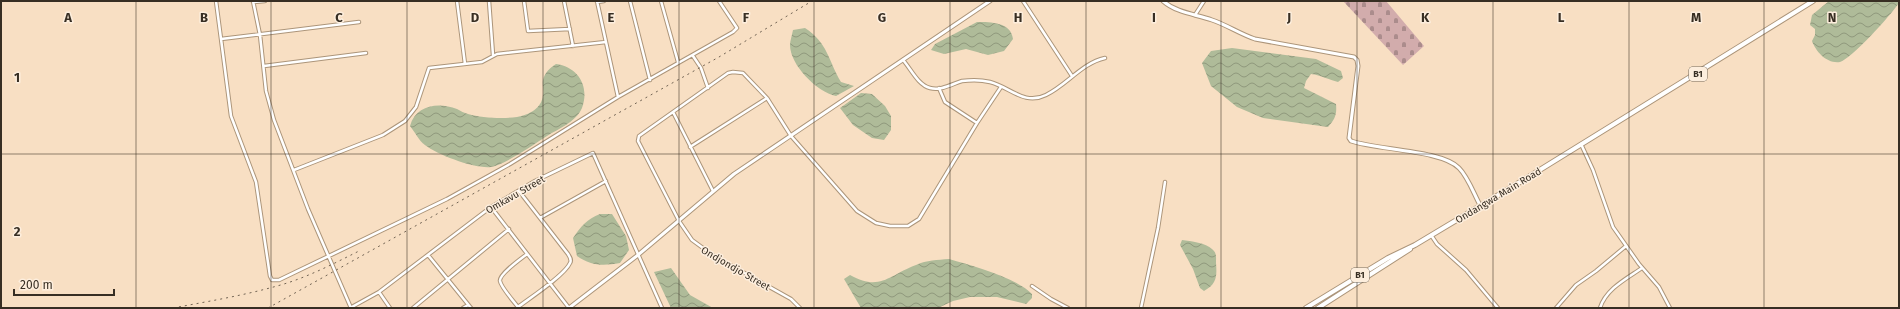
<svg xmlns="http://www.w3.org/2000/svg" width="1900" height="309" viewBox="0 0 1900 309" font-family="'Fira Sans',sans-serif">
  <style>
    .cemetery { fill: url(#cemetery-stones) }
    .water { fill: url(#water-waves) }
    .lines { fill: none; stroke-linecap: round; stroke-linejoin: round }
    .minor-casing { stroke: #ac957a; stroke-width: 4.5 }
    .tertiary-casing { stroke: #ac957a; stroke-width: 5 }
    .primary-casing { stroke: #ac957a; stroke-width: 6 }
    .minor { stroke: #fff; stroke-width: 2.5 }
    .tertiary { stroke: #fff; stroke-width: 3 }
    .primary { stroke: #fff; stroke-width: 4 }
    .rail { stroke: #716353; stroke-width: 1; stroke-dasharray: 2 4; stroke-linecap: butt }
    .grid { fill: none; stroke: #372e23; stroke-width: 1; stroke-opacity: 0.55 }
    .labels { text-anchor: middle; stroke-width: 3; stroke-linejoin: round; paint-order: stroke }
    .shield { fill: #fdeedd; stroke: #72685b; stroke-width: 1 }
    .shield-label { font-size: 9px; font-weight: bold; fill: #372e23 }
    .street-label { font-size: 10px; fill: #372e23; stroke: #fdeedd }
    .grid-label { font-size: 13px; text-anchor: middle; font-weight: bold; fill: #372e23; stroke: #fdeedd; stroke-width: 3; stroke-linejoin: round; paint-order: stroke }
  </style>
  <defs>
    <pattern id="cemetery-stones" width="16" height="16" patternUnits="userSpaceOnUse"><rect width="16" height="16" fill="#d2acac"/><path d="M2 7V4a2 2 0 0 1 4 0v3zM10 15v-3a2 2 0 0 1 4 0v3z" fill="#ab8c8c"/></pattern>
    <pattern id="water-waves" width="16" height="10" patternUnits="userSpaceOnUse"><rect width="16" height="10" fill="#afbb99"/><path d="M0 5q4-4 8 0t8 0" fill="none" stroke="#8f987c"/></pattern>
  </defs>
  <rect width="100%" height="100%" fill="#f8dfc3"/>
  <path class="cemetery" d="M1343 1H1386L1424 46 1403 65Z"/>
  <path class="water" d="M1829 1H1899V3C1891 15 1851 59 1840 62 1827 64 1816 52 1812 41L1815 35V29L1810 25 1812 15Z
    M977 22C991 22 1011 22 1013 39L1004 51 988 55 966 49 944 54 931 50 935 44Z
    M805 28C828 43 828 60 841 82L854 86 836 96C817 92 790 65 790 45 790 41 792 35 793 30Z
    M1232 48 1316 59 1341 71 1343 78 1338 82C1329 80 1321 75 1311 74L1306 81 1304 88 1336 104C1337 115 1335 119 1328 127L1263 118 1237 107 1211 86 1202 63 1211 51Z
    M556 64C578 67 590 86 582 108 576 122 558 129 547 136 533 145 506 164 491 167 475 169 438 155 425 145 419 141 415 132 410 126 416 105 438 102 457 109 461 111 464 113 468 114 482 118 503 119 517 117 529 115 542 108 543 95 544 90 542 85 543 80 545 72 550 68 556 64Z
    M861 93 872 94 885 106 891 116V130L884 140 872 138 853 125 840 108Z
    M600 214H612L626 236 629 250 620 263C603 266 591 266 577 256L573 238C581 226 587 219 600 214Z
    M1182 240C1191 241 1206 243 1212 249 1217 253 1216 257 1216 263 1217 276 1217 284 1204 291L1200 288 1193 269 1180 245Z
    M949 259C973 266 1015 277 1032 294V298L1026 304 997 297H970L953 301 938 308H861L844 279 850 275C880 292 889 275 916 265 927 260 937 260 949 259Z
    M671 268 690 295 713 308H671L654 272Z"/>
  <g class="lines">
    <defs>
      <path id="minor" d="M216 1 221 39
        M253 1 260 35 266 91 274 120 308 209 351 308
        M457 1 465 64
        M489 1 493 55
        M524 1 528 31 570 29
        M564 1 573 46
        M597 1 618 97
        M630 1 650 80
        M661 1 678 62
        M1023 1 1072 76
        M253 2 265 1
        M597 2 604 1
        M1195 15 1204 1
        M359 22 221 39 231 116 256 182 270 276 272 280H279L447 199 510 164 618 97 733 32 737 28 719 1
        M693 56 701 68 708 88
        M903 60C911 69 918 85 930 88 941 91 952 84 962 81 970 80 982 80 990 82 1010 87 1024 106 1046 95 1067 85 1082 63 1105 58
        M264 66 366 53
        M939 88 945 102 977 123
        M673 112 713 191
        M1581 144 1593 170 1613 227 1639 264 1659 287 1670 308
        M690 147 767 98
        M294 170 383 135 405 121 416 107 429 68 482 62 497 54 606 42
        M519 191 568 254C570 257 572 260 570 263 565 275 530 298 518 307 514 302 501 287 500 281 499 274 522 258 527 254
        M491 207 569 308
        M540 218 606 181
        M1431 235 1437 244 1466 270 1498 308
        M428 255 471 308
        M1032 286 1051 299 1068 308
        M379 292 390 308
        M350 308 379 292 491 207 535 181 593 153 662 308
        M413 308 509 229
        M463 308 468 305
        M800 308 791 299 714 256 692 240 679 221 638 141 639 136 728 73 733 72 743 73 767 98 791 136 857 211 876 223 890 226H908L919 219 977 123 1001 87
        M1141 308 1158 228 1165 182
        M1556 308 1576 285 1596 271 1626 246
        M1600 308C1606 289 1626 279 1642 268"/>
      <path id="tertiary" d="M1163 1C1177 13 1195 14 1212 20 1227 25 1240 34 1255 39L1354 57 1357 60 1358 66 1349 138 1351 141C1377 150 1442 150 1459 168 1468 177 1474 194 1480 205
        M569 308 638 255 734 174 990 1"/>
      <path id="primary" d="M1306 308 1388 258 1415 245 1530 176 1813 1
        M1318 308 1410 249"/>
    </defs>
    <use href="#minor" class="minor-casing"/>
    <use href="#tertiary" class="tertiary-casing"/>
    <use href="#primary" class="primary-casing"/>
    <use href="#minor" class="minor"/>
    <use href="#tertiary" class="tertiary"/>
    <use href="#primary" class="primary"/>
    <path class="rail" d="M173 308C210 301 247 295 284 284 310 276 335 263 359 251
      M268 308 719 57 812 1"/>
  </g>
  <path class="grid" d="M136 1V308M271 1V308M407 1V308M543 1V308M679 1V308M814 1V308M950 1V308M1086 1V308M1221 1V308M1357 1V308M1493 1V308M1629 1V308M1764 1V308M1 154H1899"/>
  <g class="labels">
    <g class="shield">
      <rect x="1689" y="67" width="18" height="14" rx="3"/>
      <rect x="1351" y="268" width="18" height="14" rx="3"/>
    </g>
    <g class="shield-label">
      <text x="1698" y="77">B1</text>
      <text x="1360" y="278">B1</text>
    </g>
    <g class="street-label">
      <text transform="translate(515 194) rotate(-30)" y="4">Omkavu Street</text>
      <text transform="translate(1498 195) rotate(-31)" y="4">Ondangwa Main Road</text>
      <text transform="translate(736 268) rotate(30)" y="4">Ondjondjo Street</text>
    </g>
  </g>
  <g class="grid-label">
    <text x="68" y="22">A</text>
    <text x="204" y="22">B</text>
    <text x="339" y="22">C</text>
    <text x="475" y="22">D</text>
    <text x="611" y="22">E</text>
    <text x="746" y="22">F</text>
    <text x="882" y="22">G</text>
    <text x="1018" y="22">H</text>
    <text x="1154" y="22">I</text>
    <text x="1289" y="22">J</text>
    <text x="1425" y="22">K</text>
    <text x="1561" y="22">L</text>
    <text x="1696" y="22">M</text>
    <text x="1832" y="22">N</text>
    <text x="17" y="82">1</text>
    <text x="17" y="236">2</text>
  </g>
  <rect width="1900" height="309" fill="none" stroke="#372e23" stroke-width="4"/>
  <path d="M14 289v6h100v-6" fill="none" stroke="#372e23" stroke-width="2"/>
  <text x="20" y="289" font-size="12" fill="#372e23" stroke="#fdeedd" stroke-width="3" paint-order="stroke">200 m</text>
</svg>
